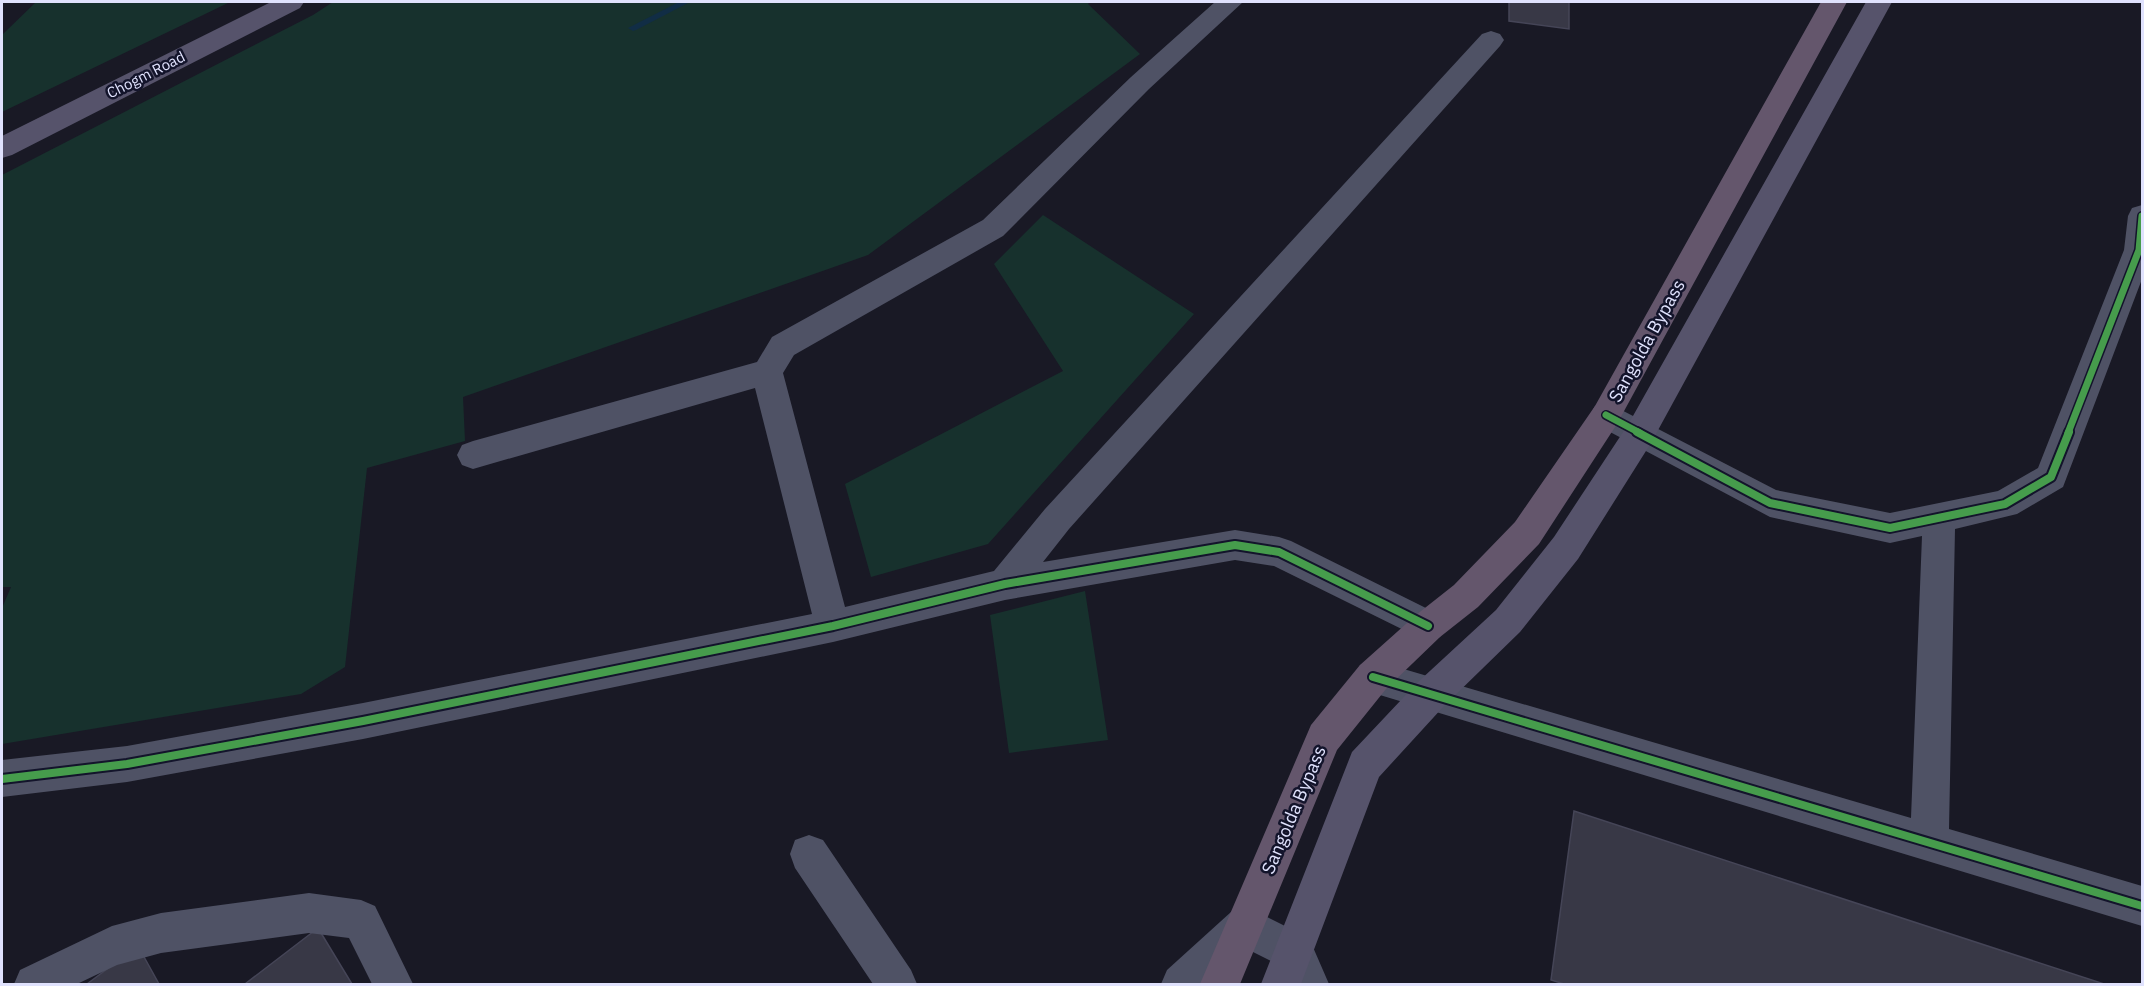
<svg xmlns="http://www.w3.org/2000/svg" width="2144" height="986" viewBox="0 0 2144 986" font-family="'IBM Plex Sans',sans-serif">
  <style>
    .green { fill: #17312d }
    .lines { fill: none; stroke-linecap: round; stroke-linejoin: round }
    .stream { fill: #112d45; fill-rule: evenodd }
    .building { fill: #383846; stroke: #454557; stroke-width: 1.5 }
    .minor { fill: #4f5265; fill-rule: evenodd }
    .major { fill: #56536b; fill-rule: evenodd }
    .highway { fill: #64566c; fill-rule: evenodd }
    .cycleway-far1-casing { stroke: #13142b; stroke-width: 10 }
    .cycleway-casing { stroke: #13142b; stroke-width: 12 }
    .cycleway-far1 { stroke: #469c4c; stroke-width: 7 }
    .cycleway { stroke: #469c4c; stroke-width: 8 }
    .labels { text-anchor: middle; stroke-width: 5; stroke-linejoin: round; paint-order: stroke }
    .far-street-label { font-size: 15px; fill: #e0e2fd; stroke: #13142b }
    .street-label { font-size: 18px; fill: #e0e2fd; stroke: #13142b }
  </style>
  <rect width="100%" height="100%" fill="#191925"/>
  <path class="green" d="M36 2H230L2 112V35Z
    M333 2H1090L1088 4 1140 54 868 255 463 397 465 441 367 468 345 667 301 694 2 744V608L11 587H2V175L313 15Z
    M1043 215 1194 314 988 544 871 577 845 484 1063 371 994 264Z
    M1085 591 1108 740 1009 753 990 615Z"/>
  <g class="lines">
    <path class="stream" d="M679 2H690L636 30 633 31 628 28Z"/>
  </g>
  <path class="building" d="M1509 2H1569V29L1509 21Z
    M1574 811 2104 984H1564L1551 980Z
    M318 928 352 984H245Z
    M138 946 159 984H87Z"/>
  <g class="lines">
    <path class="minor" d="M1215 2H1243L1149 89 1003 236 794 355 783 373 845 607 994 571 1045 509 1482 34 1491 31 1500 34 1504 40 1500 46 1069 529 1043 562 1235 530 1279 537 1291 541 1440 615 1446 626 1440 637 1428 642 1274 566 1235 560 1005 600 833 642 363 739 127 782 2 797V760L127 746 363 703 812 614 755 388 473 469 462 465 457 455 462 445 473 441 757 362 772 337 983 220 1131 77Z
      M2142 205V279L2063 487 2017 514 1955 529 1949 829 2142 886V926L1360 689 1355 677 1360 665 1373 660 1911 818 1922 536 1890 543 1770 517 1595 424 1590 415 1595 406 1606 402 1776 490 1890 513 1998 491 2038 468 2124 250 2128 216 2132 208Z
      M809 835 823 840 911 970 917 984H873L795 868 790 854 795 840Z
      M309 893 361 900 375 906 413 984H372L349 938 309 933 161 953 117 965 77 984H14L20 970 112 926 161 913Z
      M1245 906 1309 938 1329 984H1289L1281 966 1249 950 1211 984H1161L1167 970 1231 912Z"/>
    <path class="major" d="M271 2H304L300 8 12 155 2 158V136Z
      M1866 2H1892L1651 443 1578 559 1520 632 1444 706 1379 777 1301 984H1261L1352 752 1418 682 1496 610 1554 537 1629 423Z"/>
    <path class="highway" d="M1821 2H1847L1617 424 1539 544 1478 607 1440 637 1386 689 1337 750 1240 984H1200L1311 725 1360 665 1416 615 1454 585 1515 522 1595 406Z"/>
    <defs>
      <path id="cycleway-far1" d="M1606 415 1640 433
        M2068 433 2139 250 2142 216"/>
      <path id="cycleway" d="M1637 432 1770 503 1890 528 2005 504 2051 477 2069 432
        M1373 677 2142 906
        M2 779 127 764 363 721 833 626 1005 584 1235 545 1279 552 1428 626"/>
    </defs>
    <use href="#cycleway-far1" class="cycleway-far1-casing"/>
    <use href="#cycleway" class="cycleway-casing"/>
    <use href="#cycleway-far1" class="cycleway-far1"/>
    <use href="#cycleway" class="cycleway"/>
  </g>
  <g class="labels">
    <g class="far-street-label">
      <text transform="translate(146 75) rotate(-27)" y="5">Chogm Road</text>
    </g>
    <g class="street-label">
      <text transform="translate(1647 341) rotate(-61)" y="6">Sangolda Bypass</text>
      <text transform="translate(1294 810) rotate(-67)" y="6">Sangolda Bypass</text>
    </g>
  </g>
  <rect width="2144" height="986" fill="none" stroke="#e0e2fd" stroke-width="6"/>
</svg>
